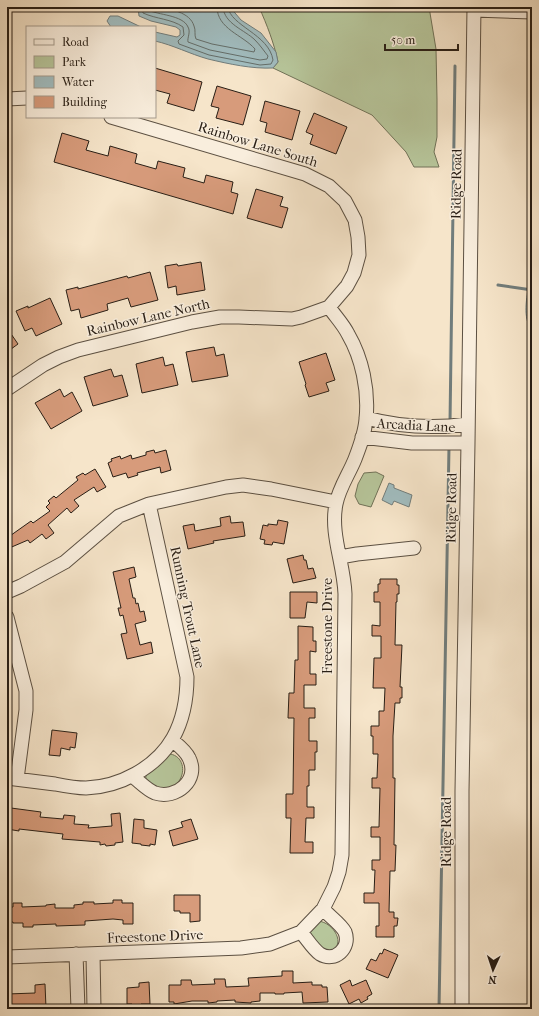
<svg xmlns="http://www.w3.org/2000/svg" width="539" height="1016" viewBox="0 0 539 1016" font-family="'IM FELL French Canon',serif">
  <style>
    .green { fill: #b7c69b; stroke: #707258 }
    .water { fill: #a1bdc0; stroke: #717d7c }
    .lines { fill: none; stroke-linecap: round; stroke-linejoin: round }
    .shore { stroke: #646e6a; stroke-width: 1 }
    .stream { stroke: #717d7c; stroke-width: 3 }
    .building { fill: #d79b7b; stroke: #281e15 }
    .minor-casing { stroke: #5c5042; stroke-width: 15 }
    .minor { stroke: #f9eedd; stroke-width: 13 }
    .labels { text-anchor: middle; stroke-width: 3; stroke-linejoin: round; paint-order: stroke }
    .street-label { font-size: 14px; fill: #281e15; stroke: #f9eedd }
  </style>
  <rect width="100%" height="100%" fill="#f6e5ca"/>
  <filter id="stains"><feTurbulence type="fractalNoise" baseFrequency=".005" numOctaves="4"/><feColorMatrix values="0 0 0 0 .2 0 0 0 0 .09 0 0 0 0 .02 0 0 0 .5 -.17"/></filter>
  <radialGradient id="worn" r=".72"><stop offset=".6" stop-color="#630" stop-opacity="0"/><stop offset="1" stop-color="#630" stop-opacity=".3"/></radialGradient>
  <path class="green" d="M259 7H429L436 49 437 99V137L434 152 439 167H414L406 152 372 115 273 68 278 62C274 43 267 25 259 7Z
    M376 472 384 476 371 507 359 504 355 496 358 484 364 473Z
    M170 754C183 756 186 771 179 781 176 787 168 788 163 790L147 783C146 780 145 777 147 773 151 767 163 755 170 754Z
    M317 921C334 921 350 949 325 952L309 938 310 926Z"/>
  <path class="water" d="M138 7H230L241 20 261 33 276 52 278 62 273 68C252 69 229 64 208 59 190 54 173 45 155 41V32L177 37 180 35V30L176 27 151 21 139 16Z
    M110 16H118L141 27H111L107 21Z
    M532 280V331C522 317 527 298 529 282Z
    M389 483 394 485V488L412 495 409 507 394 501 392 505 382 500Z"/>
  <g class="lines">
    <path class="shore" d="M142 7 143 13C156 19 172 19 183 27L184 35 178 41 179 44 209 55 260 65 271 64 273 60C269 34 230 26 228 7
      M147 7 148 10C158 15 183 15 188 27 191 32 187 38 188 42L210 50 260 60 267 59 268 56C264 51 260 45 255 40 245 30 224 24 223 7
      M157 7C170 9 190 12 194 26 196 30 194 35 196 39L212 44 254 52 255 49C243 35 217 29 217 7"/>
    <path class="stream" d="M498 285 532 290
      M450 423 455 66
      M439 1009 449 447"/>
  </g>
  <path class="building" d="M155 68 202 82 194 111 167 103 170 94 155 90Z
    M217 86 251 96 243 125 216 118 219 108 211 106Z
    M265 101 300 111 292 140 265 132 267 123 260 121Z
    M314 113 347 127 336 154 310 144 313 135 306 132Z
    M62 133 89 141 86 150 108 156 110 146 137 154 135 163 156 169 158 161 185 168 183 177 204 183 206 175 233 182 231 192 238 194 233 214 54 162Z
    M256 189 283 197 280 206 288 208 282 228 247 218Z
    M201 262 205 290 177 295 176 286 168 288 165 266 177 264 178 266Z
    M150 272 158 300 131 307 128 298 107 304 108 310 81 318 79 309 71 311 66 290 78 287V289L127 276 128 278Z
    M50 298 62 324 36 336 32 328 25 331 16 311 28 306V308Z
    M7 328 18 344 7 352Z
    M214 347 216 356 224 354 228 376 192 382 186 352Z
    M326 353 335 380 326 383 329 391 309 397 305 385 306 384 299 362Z
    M163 357 165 366 173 364 178 385 142 393 136 364Z
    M111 369 114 377 122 375 128 396 93 406 84 377Z
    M60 389 64 397 72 392 82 411 51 429 35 403Z
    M154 450 155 453 166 450 171 470 161 473 160 467 137 473 138 475 128 478 126 473 113 477 108 463 112 461 111 459 120 456 121 459 131 455 132 459 146 455V452Z
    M95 469 106 487 97 492 94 487 74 500 79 506 71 513 67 508 48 525 54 533 46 539 42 534 30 543 28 540 7 549V538L31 521 33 523 50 511 46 507 50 503 48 501 54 496 56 498 78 480 76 477 83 473 85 475Z
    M230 516 231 523 243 522 245 536 213 541 214 543 188 549 183 526 194 524 195 531 221 526 220 518Z
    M278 520 288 522 284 544 273 542 272 545 264 544 265 540 260 539 263 525 268 526V524L277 525Z
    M303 555 304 560H306L308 569 313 568 316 578 293 583 287 559Z
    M134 567 136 577 129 579 133 598H135L136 604 138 603 140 612 144 611 146 621 135 624 140 645 151 642 153 653 127 659 121 634 127 633 123 615 120 616 118 608H121L113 572Z
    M380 579H397V585H399V594H397V602H396L395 645H402L400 687H402V698H400V703H395L393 736V778H395L394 845H396L395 871H390L389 912H394V918H398L397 926H394V937H376V926H379V903H364V893H374L375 870H372V860H380V837H371V827H379L380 788H372V778H377L378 754H373V736H371V726H379V711H384L385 688H373L374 658H381V636H372V625L380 626V602H374V592H378V584H380Z
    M290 592H317V603L307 602 305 618H290Z
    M298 626 313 627V641H316V652L310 651V674H316V685H304V708H315V718H309V741H317V752H315V770H309V786H307V807H314V818H306L305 842H313V853H290L291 818H286V794H293L294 718H288L289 693H294L295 660H298Z
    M52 730 77 733 75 748 70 747V750L61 748 60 756 49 755Z
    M11 808 41 812 40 817 63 819 64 815 75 816 74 824 89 825 88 828 112 826 111 814 120 813 123 842 115 843V845L106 846 105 844 100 845V842L62 839 63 834 19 829V831L7 829V814H10Z
    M134 819 144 820V828L157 830 155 845 150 844V846L141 845V844L132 843Z
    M191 819 198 839 173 846 169 831 183 827 181 822Z
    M174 895H200V921L190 922V913H180V911H174Z
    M113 900H122V903H133V924H123V920L113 919 85 921V925L56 926V924L33 925V927H23V923H13V922H8V907H13V903H22V907L46 906V905L55 904V908H74V905L83 904V902H94V904L113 903Z
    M384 949 398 955 388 978 366 969 371 959 376 961 380 953 382 954Z
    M282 971H293V983L312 982V985H322V987H327L328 1002 303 1003 302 992 284 993V994H275V993H260V1001L251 1002V1003L235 1002V1000L217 1001V1002L208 1003V1001H192L174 1004V1002H169V985H181V980H191L192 985 215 984 214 979H225L226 987 249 986 248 978 282 976Z
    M350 980 352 986 366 980 372 994 367 997 368 999 361 1003 359 999 349 1004 340 985Z
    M149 982 150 1004H141V1006H132V1004H127V988L139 987V983Z
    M45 984 46 1008 24 1009V1007H7V994L35 993V985Z"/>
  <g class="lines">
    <defs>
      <path id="minor" d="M474 10 532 12
        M7 99 27 98
        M7 389 43 365 59 357 78 350 192 322 220 317H239L292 319 301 317 329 307 347 286 354 273 359 255 358 237 355 220 345 201 329 186 305 174 111 117
        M366 418C400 427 433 429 468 424
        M362 437 412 443H468
        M340 557 357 554 414 548
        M7 592 21 586 65 562 119 516 149 504 226 487 243 485 271 489 336 502
        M7 617 26 691V710L17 779
        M132 776C139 781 147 790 155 793 176 800 200 780 189 758 186 751 178 745 172 740
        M7 778C23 780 39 782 55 784 65 786 76 788 86 788 119 787 156 768 173 738 183 720 187 698 187 677L149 504
        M301 932C307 939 313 949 320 954 335 963 351 948 345 932 341 924 329 916 323 909
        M76 954 78 1009
        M93 954 94 1009
        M7 957 241 948 270 944 301 932 323 909 334 887 339 872 342 855 345 594C344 564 330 534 336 504 339 488 349 474 355 459 360 446 365 433 366 419 369 390 362 358 348 334 343 324 335 316 329 307
        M462 1009V791L468 443 474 7"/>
    </defs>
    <use href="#minor" class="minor-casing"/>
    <use href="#minor" class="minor"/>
  </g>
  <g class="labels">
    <g class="street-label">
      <text transform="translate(258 144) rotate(17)" y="5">Rainbow Lane South</text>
      <text transform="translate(456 184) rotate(-89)" y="5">Ridge Road</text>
      <text transform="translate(148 317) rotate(-13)" y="5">Rainbow Lane North</text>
      <text transform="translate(416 425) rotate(3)" y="5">Arcadia Lane</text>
      <text transform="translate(451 508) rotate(-89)" y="5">Ridge Road</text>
      <text transform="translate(188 607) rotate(78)" y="5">Running Trout Lane</text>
      <text transform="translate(327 626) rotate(-90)" y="5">Freestone Drive</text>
      <text transform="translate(446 832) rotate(-90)" y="5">Ridge Road</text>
      <text transform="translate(155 936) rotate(-2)" y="5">Freestone Drive</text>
    </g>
  </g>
  <rect width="539" height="1016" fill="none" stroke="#f6e5ca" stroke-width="24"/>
  <rect x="8" y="8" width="523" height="1000" fill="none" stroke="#281e15" stroke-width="2"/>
  <rect x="12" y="12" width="515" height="992" fill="none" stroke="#281e15"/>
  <rect x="26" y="26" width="130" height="92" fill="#f9eedd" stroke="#a59b8d"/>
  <rect x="34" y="39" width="20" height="6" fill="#f9eedd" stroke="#a59b8d"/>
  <text x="62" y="46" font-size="12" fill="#281e15">Road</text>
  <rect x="34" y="56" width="20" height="12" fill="#b7c69b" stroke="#a59b8d"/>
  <text x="62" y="66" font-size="12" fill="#281e15">Park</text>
  <rect x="34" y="76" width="20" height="12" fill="#a1bdc0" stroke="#a59b8d"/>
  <text x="62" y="86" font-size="12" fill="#281e15">Water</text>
  <rect x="34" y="96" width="20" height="12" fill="#d79b7b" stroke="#a59b8d"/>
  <text x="62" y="106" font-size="12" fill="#281e15">Building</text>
  <g transform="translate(493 970) rotate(183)" stroke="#f9eedd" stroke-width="3" paint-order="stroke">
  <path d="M0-3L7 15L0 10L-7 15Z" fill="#281e15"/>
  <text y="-6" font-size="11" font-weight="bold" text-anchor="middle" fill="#281e15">N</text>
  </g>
  <path d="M385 44v6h73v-6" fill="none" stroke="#281e15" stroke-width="2"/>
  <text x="391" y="44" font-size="12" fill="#281e15" stroke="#f9eedd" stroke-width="3" paint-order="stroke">50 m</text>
  <rect width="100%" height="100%" filter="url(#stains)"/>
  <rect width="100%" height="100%" fill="url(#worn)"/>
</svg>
